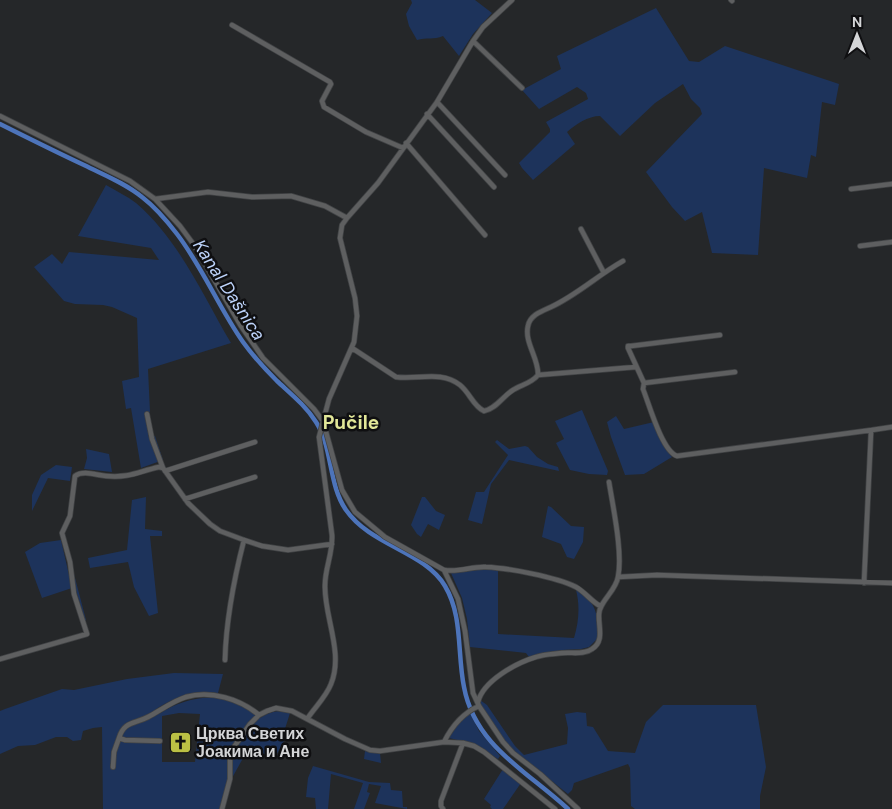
<svg xmlns="http://www.w3.org/2000/svg" width="892" height="809" viewBox="0 0 892 809" font-family="'DM Sans',sans-serif">
  <style>
    .green { fill: #1d335b; fill-rule: evenodd }
    .lines { fill: none; stroke-linecap: round; stroke-linejoin: round }
    .canal { stroke: #4d74ba; stroke-width: 4.5 }
    .minor-casing { stroke: #414345; stroke-width: 6 }
    .minor { stroke: #5e5f60; stroke-width: 4.5 }
    .labels { text-anchor: middle; stroke-width: 5; stroke-linejoin: round; paint-order: stroke }
    .poi-label { font-size: 16px; font-weight: bold; fill: #d4d5d7; stroke: #0f0f11; text-anchor: start }
    .water-label { font-size: 18px; font-style: italic; fill: #bdd3fa; stroke: #0f0f11 }
    .quarter-label { font-size: 19px; font-weight: bold; fill: #e3e899; stroke: #0f0f11 }
  </style>
  <rect width="100%" height="100%" fill="#252729"/>
  <path class="green" d="M411 0H475L492 13 473 34 459 56 443 36C434 40 426 37 417 40L409 26 406 14 412 3Z
    M656 8 689 61 699 62 725 46 839 84 835 105 822 102 816 157 811 155 807 178 764 168 758 255 712 253 702 212 685 221 672 207 646 172 702 114 700 108 691 99 683 84 655 103 620 136 600 116C588 116 576 124 567 132L575 144 533 180 522 168 519 163 550 132V129L546 122 588 99 586 93 577 87 539 109 522 90 561 69 557 56Z
    M106 185C116 191 127 196 136 203 179 240 202 294 231 343L148 369 150 412 145 414 149 438 155 436 163 460 141 468 131 408 126 409 122 381 139 377 137 318 112 307 103 305 75 304 64 301 34 267 52 254 62 264 69 252 159 260 151 248 78 236Z
    M582 410 608 471 607 475 589 474 570 470 556 443 564 439 555 421Z
    M616 416 624 429 654 422 668 452 672 457 644 474 625 475 611 437 607 422Z
    M497 440 509 449 525 446 528 447 537 457 548 464 558 467 559 471 509 460 491 484 482 524 468 520 476 492H484L508 455 495 442Z
    M86 449 109 454 112 472 84 469 87 458Z
    M56 465 72 467 70 481 48 478 32 511V495L41 475Z
    M146 497 145 529 162 531V536H150L158 613 149 616 134 587 128 562 90 568 88 558 127 550 132 500Z
    M422 497H425L436 511 445 515 439 530 428 524 421 537 417 534 411 525Z
    M548 506 551 507 571 526 584 527 583 542 574 559 567 557 561 544 542 537Z
    M61 540 69 575 74 574 86 620 85 621 75 587 42 598 25 552 40 543Z
    M486 569 498 570V634L574 638C579 622 580 605 576 590 597 601 599 617 597 639L589 647 581 649 563 650 529 657 526 653 470 647 467 619 462 598 451 573Z
    M174 673 223 674 218 693C195 690 169 698 151 713L159 714C190 694 231 689 260 718 270 712 278 709 290 713L284 732 288 734 274 759 262 753 260 756 247 751 232 778 220 809H103L102 727 93 728 83 731 81 740 73 741 67 737H56L35 745 18 746 0 754V711L5 709 62 689 74 690 127 679ZM179 713 200 714 195 762H162V716Z
    M480 700 487 705 515 746 524 755 567 744 568 728 565 714 577 712 586 713 587 726 593 727 608 751 635 753 646 722 663 705H756L766 767 760 796V809H635L631 806 630 768 628 764 574 783 572 790 568 794 514 751 504 741 481 706Z
    M470 713 479 731 500 756 498 759 474 744 449 738 460 721Z
    M365 751 380 753 381 763 364 759Z
    M313 766 369 782 390 783 391 790 402 791 403 807H407V809L375 803 381 786 369 784 367 792 370 793 364 809H354L363 783 331 774 328 809H316L315 798 306 797 308 778Z
    M503 769 521 783 503 809H492L490 807 491 805 484 799Z"/>
  <g class="lines">
    <path class="canal" d="M0 124C28 138 56 152 84 165 104 175 125 183 142 197 155 207 167 221 177 234 203 268 219 308 243 342 253 356 265 369 277 381 291 394 306 406 316 422 333 448 328 484 346 510 371 546 424 551 445 586 463 616 457 653 464 687 475 746 527 771 568 809"/>
    <defs>
      <path id="minor" d="M731 0 732 1
        M232 25 330 82 331 84 322 101 324 107 366 132 403 148
        M473 41 522 88
        M437 102 505 175
        M427 114 494 187
        M0 116 130 181 155 199 180 226 194 245 241 326 263 358 314 409 323 421 342 490 355 512 385 537 444 570 458 599 465 631 473 693 479 706 503 742 513 753 540 774 578 809
        M406 143 485 235
        M851 189 892 184
        M155 199 208 192 252 197 291 196 325 206 347 218
        M581 229 604 273
        M860 246 892 242
        M720 335 631 346H628V348L644 383 735 372
        M352 348 396 377C418 380 441 370 460 385 470 393 473 406 484 411 496 409 503 396 513 390 521 385 532 383 538 375L636 367
        M538 375C539 359 524 342 528 326 530 315 542 311 551 307 577 295 598 275 623 261
        M644 383 643 389C649 404 662 451 677 456L872 430
        M147 414 152 439 163 468 188 503 210 524 220 531 244 540 262 546 288 550 332 544
        M165 471 255 442
        M185 499 255 477
        M444 570C458 573 472 566 486 567 508 568 556 577 576 587 585 592 591 601 600 606
        M618 577 657 575 892 583
        M864 583 871 432 872 430 892 427
        M0 659 87 634 74 594 70 562 62 533 70 516 75 476C83 470 96 475 106 476 130 478 137 472 159 467L163 468
        M225 660C226 620 234 579 244 540
        M478 702C483 681 516 663 536 657 544 654 554 654 562 653 572 652 584 655 592 649 605 641 598 626 599 614 599 602 616 591 618 577 623 553 613 507 609 482
        M307 719C315 707 326 697 331 684 344 652 324 617 325 585 325 568 333 553 332 535L319 437 329 399 354 342 357 316 355 298 340 238 342 225 347 218 378 183 437 102 473 41 483 27 512 0
        M160 741 125 740 119 738C124 721 135 724 148 717 161 710 173 701 186 697 211 690 240 699 259 715
        M444 742C452 726 463 713 479 706
        M113 767 114 752 119 738
        M222 809 230 779V760L234 747 250 724 259 715 267 711 276 708 292 711 345 739 370 750 380 751 444 742 463 743 474 746 484 752 555 809
        M443 809 441 806V801L463 743"/>
    </defs>
    <use href="#minor" class="minor-casing"/>
    <use href="#minor" class="minor"/>
  </g>
  <defs>
    <symbol id="church-square" viewBox="-11 -11 22 22"><rect x="-9" y="-9" width="18" height="18" rx="4" fill="#bbc044" stroke="#0f0f11"/><path d="M-1.2-6h2.4v3.5h3.3v2.4h-3.3V6h-2.4V-.1h-3.3v-2.4h3.3Z" fill="#111"/></symbol>
  </defs>
  <g fill-rule="evenodd">
    <use href="#church-square" x="168" y="730" width="25" height="25"/>
  </g>
  <g class="labels">
    <g class="poi-label">
      <text x="196" y="739">Црква Светих<tspan x="196" dy="18">Јоакима и Ане</tspan></text>
    </g>
    <g class="water-label">
      <text transform="translate(229 290) rotate(57)" y="6">Kanal Dašnica</text>
    </g>
    <g class="quarter-label">
      <text x="351" y="429">Pučile</text>
    </g>
  </g>
  <g transform="translate(857 35)" stroke="#0f0f11" stroke-width="4" paint-order="stroke">
  <path d="M0-4L9 19L0 12L-9 19Z" fill="#d4d5d7"/>
  <text y="-8" font-size="14" font-weight="bold" text-anchor="middle" fill="#d4d5d7">N</text>
  </g>
</svg>
